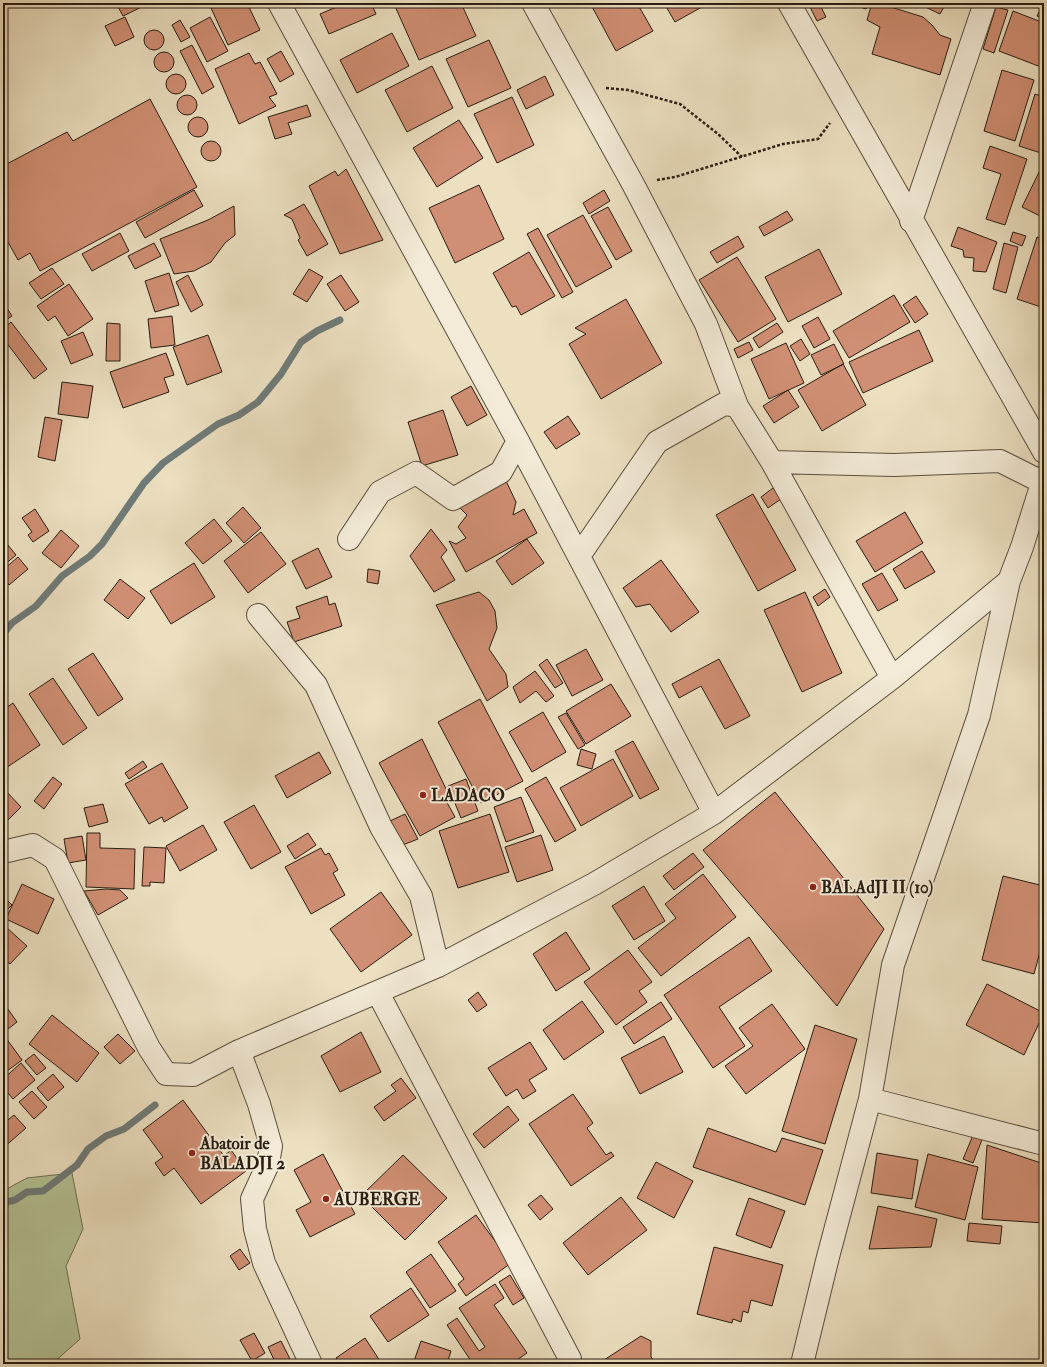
<svg xmlns="http://www.w3.org/2000/svg" width="1047" height="1367" viewBox="0 0 1047 1367" font-family="'IM FELL Double Pica',serif">
  <style>
    .green { fill: #b4c396; stroke: #6e7054 }
    .lines { fill: none; stroke-linecap: round; stroke-linejoin: round }
    .stream { stroke: #6f7b79; stroke-width: 7 }
    .building { fill: #d08f74; stroke: #281d11 }
    .minor-casing { stroke: #594e3d; stroke-width: 24 }
    .path { stroke: #281d11; stroke-width: 2.5; stroke-dasharray: 3 2; stroke-linecap: butt }
    .minor { stroke: #f3ebd7; stroke-width: 22 }
    .poi-dot { fill: #8f2418; stroke: #f3ebd7; stroke-width: 1.5 }
    .labels { text-anchor: middle; stroke-width: 4; stroke-linejoin: round; paint-order: stroke }
    .poi-label { font-size: 17px; font-weight: bold; fill: #281d11; stroke: #f3ebd7; text-anchor: start }
  </style>
  <rect width="100%" height="100%" fill="#ece0c1"/>
  <filter id="stains"><feTurbulence type="fractalNoise" baseFrequency=".005" numOctaves="4"/><feColorMatrix values="0 0 0 0 .2 0 0 0 0 .09 0 0 0 0 .02 0 0 0 .5 -.17"/></filter>
  <radialGradient id="worn" r=".72"><stop offset=".6" stop-color="#630" stop-opacity="0"/><stop offset="1" stop-color="#630" stop-opacity=".3"/></radialGradient>
  <path class="green" d="M72 1173 83 1229 66 1266 80 1339 52 1364H3V1191L27 1178Z"/>
  <g class="lines">
    <path class="stream" d="M3 634 12 623 36 606 62 576 90 556 102 544 144 483 163 463 218 424 239 415 258 402 281 374 301 342 317 331 340 320
      M3 1203 15 1200 27 1192 43 1191 77 1165 88 1149 106 1136 124 1129 155 1105"/>
  </g>
  <path class="building" d="M116 3H150L123 16Z
    M222 3H247L260 30 228 45 211 8Z
    M346 3H371L376 14 329 34 320 14Z
    M396 3H461L476 36 419 60 394 4Z
    M590 3H637L653 31 616 51Z
    M664 3H709L675 22Z
    M808 3H819L826 17 817 21Z
    M848 3H868L866 9Z
    M872 3H878L923 17 932 25 940 35 951 39 940 75 872 54 880 27 867 20Z
    M917 3H946L940 14Z
    M996 7 1008 10 994 53 983 49Z
    M1041 8 1044 10V19L1037 16Z
    M1013 11 1044 23V58L1041 67 999 51Z
    M125 17 134 37 115 46 105 26Z
    M210 17 228 51 207 62 190 28Z
    M180 20 190 37 181 42 172 25Z
    M144 40a10 10 0 1 1 20 0a10 10 0 1 1-20 0Z
    M392 33 409 66 357 93 340 60Z
    M489 40 511 88 468 107 446 59Z
    M192 45 214 87 202 94 180 51Z
    M281 51 294 74 280 82 267 59Z
    M154 62a10 10 0 1 1 20 0a10 10 0 1 1-20 0Z
    M249 53 255 64 260 62 277 94 269 97 276 106 239 124 215 69Z
    M432 66 453 108 407 132 385 90Z
    M1002 70 1034 80 1015 141 984 131Z
    M166 84a10 10 0 1 1 20 0a10 10 0 1 1-20 0Z
    M545 76 554 95 526 109 517 90Z
    M1035 94 1044 97V154L1019 146Z
    M177 105a10 10 0 1 1 20 0a10 10 0 1 1-20 0Z
    M512 97 534 145 497 163 474 114Z
    M150 99 197 187 40 271 30 253 18 260 3 233V166L67 132 73 141Z
    M307 105 311 116 288 123 292 134 275 139 268 117Z
    M188 127a10 10 0 1 1 20 0a10 10 0 1 1-20 0Z
    M459 120 483 158 437 187 413 148Z
    M201 151a10 10 0 1 1 20 0a10 10 0 1 1-20 0Z
    M990 146 1027 159 1005 225 986 219 1001 174 983 168Z
    M1044 162V218L1022 207Z
    M346 169 383 240 340 254 309 186 335 171 338 176Z
    M479 185 504 239 455 263 429 208Z
    M194 190 203 206 145 238 136 222Z
    M604 190 610 201 589 214 583 203Z
    M304 204 328 244 307 256 298 240 300 238 292 219 284 215Z
    M234 206 235 235 225 243 211 262 194 271 174 274 160 239 208 220Z
    M608 207 632 251 616 260 591 216Z
    M787 211 793 220 764 236 759 227Z
    M583 215 612 267 576 287 547 235Z
    M958 227 997 242 986 272 973 271 974 258 964 257 963 250 951 246Z
    M538 228 573 292 562 298 527 234Z
    M1013 232 1026 236 1022 246 1010 241Z
    M120 233 129 251 92 271 82 254Z
    M738 236 744 247 717 263 710 252Z
    M1037 237 1044 239V308L1017 299Z
    M154 243 161 256 135 269 128 256Z
    M1004 243 1018 247 1006 293 993 289Z
    M819 249 842 294 788 322 765 277Z
    M529 252 555 296 521 315 516 306 512 307 493 273Z
    M737 257 776 319 738 342 699 280Z
    M52 268 64 284 41 299 29 283Z
    M309 269 323 277 307 302 293 294Z
    M169 273 179 305 155 312 145 281Z
    M188 275 203 305 191 312 176 282Z
    M341 275 359 302 345 311 327 284Z
    M69 284 93 319 68 336 55 316 48 321 37 306Z
    M894 295 910 322 849 358 833 331Z
    M916 296 928 314 915 323 903 305Z
    M626 299 662 363 601 399 569 344 586 334 575 328Z
    M5 305 12 316 3 322V306Z
    M172 316 175 345 151 348 148 319Z
    M818 317 830 339 814 348 802 326Z
    M11 322 47 369 34 379 3 338V329Z
    M107 323 120 324V361H106Z
    M777 323 783 332 759 348 753 338Z
    M919 330 933 361 863 393 849 362Z
    M83 332 93 355 71 364 61 341Z
    M208 335 222 372 187 385 173 347Z
    M801 339 810 354 800 361 790 346Z
    M749 342 753 350 738 358 734 349Z
    M786 343 804 383 769 399 751 359Z
    M834 344 844 364 821 375 811 355Z
    M166 353 174 375 164 378 169 392 123 408 110 372Z
    M843 364 866 405 822 431 798 390Z
    M62 382 93 386 88 418 58 414Z
    M471 386 487 415 467 426 451 397Z
    M788 390 799 407 774 423 763 406Z
    M443 410 458 455 422 466 408 422Z
    M568 416 580 434 556 449 544 432Z
    M45 417 62 420 55 461 38 457Z
    M506 481 516 502 513 515 524 509 537 533 466 572 449 541 456 544 466 538 458 527 467 515 458 506Z
    M773 488 781 499 768 508 761 497Z
    M753 494 796 570 758 591 716 515Z
    M243 507 261 528 244 543 226 523Z
    M35 509 49 531 33 542 28 535 32 532 22 518Z
    M905 512 923 543 875 572 856 541Z
    M214 519 232 541 203 564 185 543Z
    M431 529 447 550 441 557 455 580 434 592 410 556Z
    M61 530 79 546 61 568 42 553Z
    M261 532 286 564 248 593 224 561Z
    M3 539 16 555 3 566Z
    M527 539 544 563 512 585 496 561Z
    M318 548 332 577 306 589 292 561Z
    M922 551 935 572 905 589 893 569Z
    M18 557 28 569 9 585 3 578V570Z
    M661 560 699 612 671 632 650 604 636 607 623 588Z
    M194 563 215 597 171 624 150 591Z
    M368 569 380 571 378 584 367 582Z
    M882 573 898 600 878 611 862 584Z
    M120 579 145 598 128 619 104 600Z
    M825 589 830 597 818 606 813 597Z
    M479 592 489 600 495 611 497 628 489 649 506 674 508 687 487 701 436 605Z
    M805 592 842 673 802 692 764 610Z
    M327 596 329 605 335 603 342 626 294 642 287 622 300 618 296 607Z
    M586 649 603 680 572 696 556 665Z
    M93 653 123 699 98 716 68 669Z
    M547 659 563 683 555 688 539 665Z
    M719 659 750 716 725 729 701 686 679 698 672 684Z
    M535 671 554 696 546 702 536 691 520 703 513 687Z
    M53 678 87 728 63 745 29 694Z
    M611 684 631 716 586 744 566 711Z
    M480 699 523 781 481 803 438 722Z
    M13 703 40 745 3 770V710Z
    M543 712 566 752 532 772 509 732Z
    M566 713 585 745 578 749 558 717Z
    M422 739 449 795 444 797 455 817 420 836 379 763Z
    M633 741 659 789 640 799 615 751Z
    M581 749 596 754 592 769 577 765Z
    M319 752 331 773 287 798 275 776Z
    M613 759 633 796 581 826 560 788Z
    M143 761 147 767 129 779 125 773Z
    M162 763 188 808 164 822 162 817 149 824 125 784Z
    M53 777 62 784 44 809 34 801Z
    M546 777 576 830 555 842 525 789Z
    M466 779 478 811 461 818 448 786Z
    M5 790 21 807 3 825V791Z
    M775 792 884 929 837 1006 703 850Z
    M521 797 534 832 506 842 494 807Z
    M103 804 108 822 89 827 84 808Z
    M254 805 281 852 251 869 224 822Z
    M405 814 418 839 400 846 390 821Z
    M490 814 509 872 458 888 439 831Z
    M203 825 217 850 180 871 166 846Z
    M87 833H100V848L135 849 134 889 86 887Z
    M308 833 316 845 295 859 287 846Z
    M541 835 553 870 517 882 505 847Z
    M82 836 86 860 68 863 64 839Z
    M144 847 166 848 164 883 150 882V886H142Z
    M321 848 325 855 329 853 338 870 333 873 345 895 311 914 285 867Z
    M693 853 704 867 674 890 663 876Z
    M703 874 736 917 661 976 638 948 676 918 665 904Z
    M1003 876 1044 886V937L1034 974 982 960Z
    M22 884 54 899 38 934 6 919Z
    M644 886 665 921 634 940 612 906Z
    M106 889 120 890 128 898 98 915 84 891Z
    M381 892 412 935 361 972 330 929Z
    M3 896 12 905 3 914Z
    M7 928 27 946 10 964 3 958V933Z
    M566 932 590 969 556 991 533 954Z
    M749 937 772 971 719 1007 745 1046 713 1068 664 995Z
    M628 950 652 982 639 991 647 1002 616 1025 584 982Z
    M987 984 1044 1013 1024 1055 966 1025Z
    M478 992 487 1005 477 1012 468 1000Z
    M582 1001 604 1032 564 1060 543 1030Z
    M3 1002 17 1022 8 1029 3 1022Z
    M661 1002 672 1019 634 1044 623 1027Z
    M772 1004 805 1049 746 1094 725 1066 753 1046 739 1028Z
    M52 1015 99 1053 77 1082 29 1044Z
    M815 1025 857 1039 825 1144 782 1131Z
    M361 1032 381 1072 340 1092 321 1056Z
    M3 1034 22 1060 3 1074Z
    M118 1034 135 1051 120 1064 104 1047Z
    M664 1036 683 1072 640 1094 621 1058Z
    M530 1042 547 1069 529 1080 536 1091 523 1099 517 1089 506 1096 488 1068Z
    M34 1054 46 1068 37 1075 25 1061Z
    M21 1063 35 1080 13 1099 3 1087V1079Z
    M53 1074 64 1087 48 1101 37 1088Z
    M401 1078 416 1098 384 1121 374 1107 396 1091 391 1085Z
    M32 1091 47 1107 34 1119 19 1102Z
    M573 1094 593 1123 587 1128 606 1155 611 1152 614 1156 571 1186 529 1124Z
    M183 1100 224 1156 231 1150 246 1171 201 1204 174 1168 164 1176 155 1163 163 1157 143 1130Z
    M508 1106 519 1120 484 1148 473 1134Z
    M14 1115 26 1128 3 1148V1124Z
    M708 1128 776 1152 782 1138 823 1150 805 1205 693 1167Z
    M974 1133 983 1137 973 1163 963 1159Z
    M987 1145 1044 1164V1223L982 1219Z
    M877 1153 918 1160 912 1199 871 1193Z
    M323 1154 355 1214 310 1237 296 1210 311 1202 294 1170Z
    M928 1154 978 1167 965 1220 915 1207Z
    M403 1155 447 1198 405 1240 361 1196Z
    M656 1162 693 1181 674 1218 637 1198Z
    M541 1195 553 1209 540 1220 528 1205Z
    M621 1197 647 1230 588 1275 563 1243Z
    M749 1198 785 1211 771 1248 736 1235Z
    M878 1206 937 1219 931 1247 869 1249Z
    M476 1215 511 1263 466 1296 458 1284 464 1279 438 1242Z
    M969 1223 1002 1226 1000 1244 967 1241Z
    M714 1247 783 1265 772 1306 751 1300 748 1313 743 1311 741 1322 733 1319 732 1323 697 1314Z
    M240 1249 250 1263 239 1270 230 1256Z
    M431 1254 456 1291 430 1308 406 1272Z
    M510 1275 524 1298 513 1305 499 1282Z
    M495 1284 504 1298 494 1305 527 1353 511 1364H473L447 1325 457 1318 479 1351 485 1347 459 1308Z
    M411 1288 429 1315 388 1342 370 1316Z
    M254 1333 265 1353 252 1361 240 1340Z
    M641 1336 651 1341V1357L656 1364H604V1360Z
    M365 1338 382 1364H340L336 1358Z
    M281 1341 291 1361 285 1364H276L268 1347Z
    M421 1341 451 1351 447 1364H413Z"/>
  <g class="lines">
    <defs>
      <path id="minor" d="M279 3 518 441 714 813
        M533 3 633 184 706 324 737 406 772 462 892 678
        M789 3 1044 452
        M911 221 985 3
        M772 462 894 465 1000 461 1042 482
        M349 539 380 492 416 473 453 499 501 472 518 441
        M579 556 657 442 724 404 737 406
        M258 615 316 685 381 827 421 896 438 966
        M3 852 33 845 55 859 149 1048 166 1074 193 1075 239 1051 438 966 594 884 714 813 892 678 1009 581
        M378 993 570 1359
        M239 1051 259 1104 271 1146 268 1164 252 1199 255 1229 264 1263 311 1364
        M870 1099 1044 1144
        M802 1364 828 1257 870 1099 893 965 979 715 1009 581 1022 547 1044 477"/>
    </defs>
    <use href="#minor" class="minor-casing"/>
    <path class="path" d="M606 88 628 90 680 104 718 134 742 157
      M657 180 675 177 783 144 818 139 830 123"/>
    <use href="#minor" class="minor"/>
  </g>
  <g class="poi-dot">
    <circle cx="423" cy="795" r="4"/>
    <circle cx="813" cy="887" r="4"/>
    <circle cx="192" cy="1153" r="4"/>
    <circle cx="326" cy="1199" r="4"/>
  </g>
  <g class="labels">
    <g class="poi-label">
      <text x="431" y="801">LADACO</text>
      <text x="821" y="893">BALAdJI II (10)</text>
      <text x="200" y="1149">Abatoir de<tspan x="200" dy="20">BALADJI 2</tspan></text>
      <text x="334" y="1205">AUBERGE</text>
    </g>
  </g>
  <rect width="1047" height="1367" fill="none" stroke="#ece0c1" stroke-width="16"/>
  <rect x="4" y="4" width="1039" height="1359" fill="none" stroke="#281d11" stroke-width="2"/>
  <rect x="8" y="8" width="1031" height="1351" fill="none" stroke="#281d11"/>
  <rect width="100%" height="100%" filter="url(#stains)"/>
  <rect width="100%" height="100%" fill="url(#worn)"/>
</svg>
